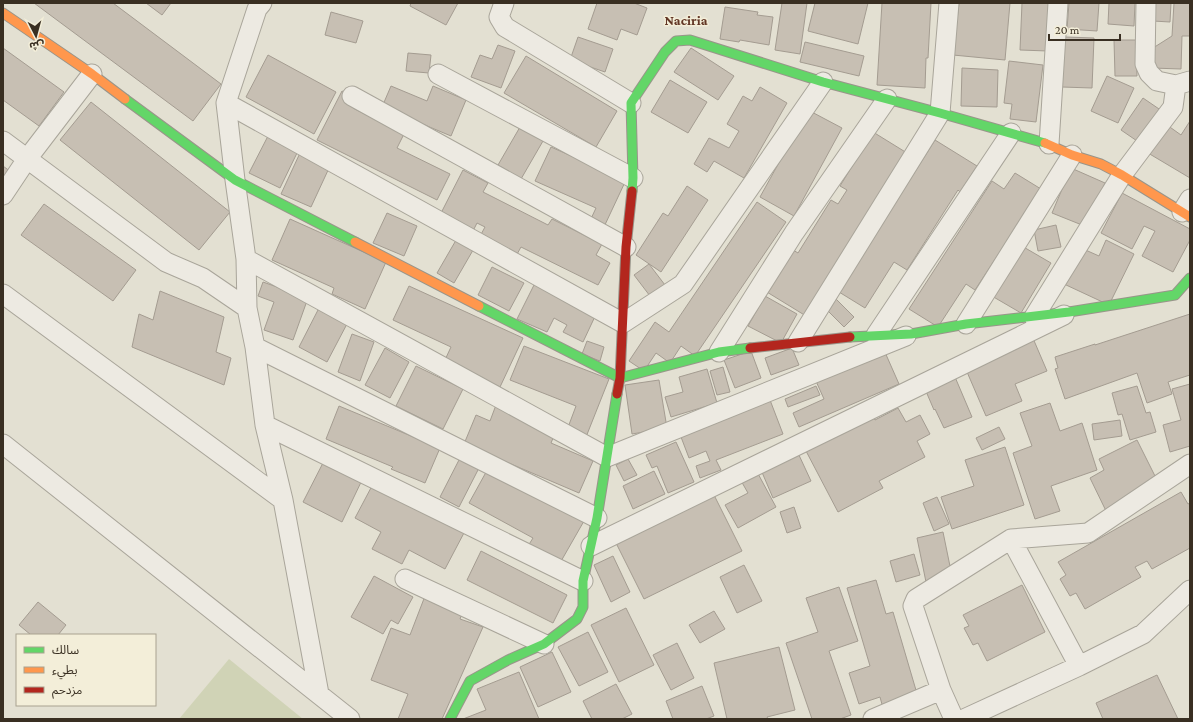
<svg xmlns="http://www.w3.org/2000/svg" width="1193" height="722" viewBox="0 0 1193 722" font-family="'Crimson Pro','Noto Sans Arabic',serif">
  <style>
    .green { fill: #d0d3b6 }
    .building { fill: #c7bfb3; stroke: #a49c91 }
    .lines { fill: none; stroke-linecap: round; stroke-linejoin: round }
    .street-casing { stroke: #a9a59a; stroke-width: 21 }
    .fast-casing { stroke: #99958a; stroke-width: 11 }
    .slow-casing { stroke: #99958a; stroke-width: 11 }
    .jam-casing { stroke: #99958a; stroke-width: 11 }
    .street { stroke: #edeae2; stroke-width: 19 }
    .fast { stroke: #63d668; stroke-width: 9 }
    .slow { stroke: #ff974d; stroke-width: 9 }
    .jam { stroke: #b3261e; stroke-width: 9 }
    .labels { text-anchor: middle; stroke-width: 3; stroke-linejoin: round; paint-order: stroke }
    .district-label { font-size: 14px; font-weight: bold; fill: #623625; stroke: #f3eed9 }
  </style>
  <rect width="100%" height="100%" fill="#e3e0d2"/>
  <path class="green" d="M229 659 303 719H179Z"/>
  <path class="building" d="M34 3H113L221 84 193 121Z
    M146 3H171L162 15Z
    M411 3H458L446 25 410 6Z
    M597 3H634L647 8 637 35 621 29 617 40 588 29Z
    M782 3H807L800 54 775 50Z
    M815 3H868L858 44 808 31Z
    M882 3H931L928 58H926L925 88 877 85Z
    M959 3H1010L1005 60 953 55Z
    M1022 3H1050L1048 51 1020 50Z
    M1069 3H1099L1097 31 1067 29Z
    M1109 3H1135L1134 26 1108 24Z
    M1153 3H1171L1170 22 1153 21Z
    M1174 3H1190V36H1182L1181 69 1152 68 1153 48 1172 36Z
    M725 7 758 12 757 15 773 17 769 45 740 40 739 42 720 39Z
    M331 12 363 21 356 43 325 35Z
    M578 37 613 49 605 72 570 60Z
    M1064 37 1094 38 1092 88 1062 87Z
    M1114 40H1136L1137 76H1115Z
    M805 42 864 56 859 76 800 62Z
    M498 45 515 51 501 88 471 77 480 55 492 59Z
    M3 48 64 92 39 126 3 100Z
    M691 48 734 76 718 100 674 72Z
    M408 53 431 55 429 73 406 71Z
    M268 55 336 92 314 134 246 97Z
    M526 56 617 111 596 147 504 93Z
    M1009 61 1043 65 1036 122 1010 119 1012 104 1004 103Z
    M962 68 998 70 997 107 961 106Z
    M1107 76 1134 88 1118 123 1091 111Z
    M670 80 707 102 688 133 651 112Z
    M391 86 427 101 433 86 466 100 451 136 382 107Z
    M760 87 787 103 744 178 714 161 707 172 694 164 709 138 729 148 739 131 727 124 743 96 752 101Z
    M342 91 358 99 353 108 404 134 397 148 450 174 437 200 317 140Z
    M1143 98 1162 111 1140 143 1121 130Z
    M91 102 230 212 199 250 60 140Z
    M808 110 842 128 794 216 760 197Z
    M1190 121V178L1148 153 1167 125 1181 135Z
    M520 127 543 141 521 179 498 165Z
    M873 132 907 153 806 316 762 289 788 247 798 253 831 200 838 204 847 190 840 186Z
    M268 136 298 151 280 188 249 173Z
    M935 140 977 166 960 192 958 190 907 270 894 262 865 308 839 292Z
    M551 147 626 180 603 229 589 223 596 208 535 181Z
    M300 153 330 166 311 207 281 194Z
    M3 166 11 172 3 183Z
    M1071 168 1105 183 1087 227 1052 213Z
    M463 170 488 183 483 192 548 225 552 219 602 244 596 255 610 263 598 285 521 247 516 256 479 238 485 227 477 223 473 231 440 215Z
    M1015 173 1041 189 975 290 966 284 938 327 909 309 992 181 1004 189Z
    M687 186 708 200 661 272 636 255 663 213 668 216Z
    M1122 193 1190 229V240L1173 272 1142 256 1155 231 1144 226 1132 249 1101 233Z
    M757 202 786 222 695 356 681 346 670 363 656 353 644 371 629 361 655 322 669 332Z
    M44 204 136 270 113 301 21 235Z
    M387 213 417 226 404 256 373 243Z
    M290 219 386 262 365 309 332 294 334 288 272 260Z
    M1056 225 1061 247 1038 251 1034 230Z
    M459 235 476 245 454 283 437 273Z
    M1106 240 1134 254 1109 305 1064 284 1081 248 1099 256Z
    M1015 242 1051 263 1021 313 985 292Z
    M649 264 665 285 650 296 634 275Z
    M492 267 524 283 509 311 478 295Z
    M536 281 598 310 583 342 563 332 567 325 554 318 547 332 517 319Z
    M263 282 308 298 293 340 264 330 274 302 258 296Z
    M409 286 523 338 500 387 444 362 451 347 393 320Z
    M160 291 224 317 216 352 231 358 224 385 132 347 139 314 153 320Z
    M765 296 797 314 781 343 748 326Z
    M835 298 854 317 844 327 825 308Z
    M319 308 348 322 327 362 299 347Z
    M1190 314V375L1168 382 1172 394 1147 403 1137 373 1065 399 1055 369 1058 368 1055 357 1095 344V345Z
    M352 334 374 342 360 381 338 372Z
    M1032 336 1047 371 1015 384 1022 401 986 416 964 365Z
    M587 341 604 347 600 361 582 354Z
    M524 346 609 379 586 437 567 430 576 406 510 380Z
    M385 348 409 362 390 398 365 385Z
    M792 348 799 365 771 375 765 358Z
    M884 350 899 384 799 427 793 413 824 399 815 379Z
    M751 351 761 378 735 388 724 360Z
    M416 366 463 389 443 429 396 406Z
    M723 367 730 392 717 395 710 371Z
    M707 369 717 403 671 417 665 397 683 392 679 377Z
    M955 377 972 417 944 428 935 409 934 410 925 389Z
    M659 380 667 428 632 434 625 385Z
    M1190 384V446L1170 452 1163 425 1181 420 1172 389Z
    M816 386 820 395 788 407 785 399Z
    M1137 386 1146 413 1150 412 1156 432 1130 440 1122 414 1118 415 1112 393Z
    M770 400 783 434 716 460 721 470 700 478 696 466 710 461 706 451 689 458 681 437Z
    M1050 403 1060 431 1082 423 1097 470 1051 486 1060 511 1035 519 1013 453 1032 446 1020 413Z
    M496 405 556 431 551 443 593 461 579 493 464 444 476 415 490 421Z
    M339 406 440 448 425 483 391 469 393 467 326 439Z
    M898 408 906 422 920 415 930 434 917 441 925 457 879 481 883 488 838 512 806 451 873 416 875 420Z
    M1120 420 1122 436 1094 440 1092 424Z
    M999 427 1005 439 982 450 976 438Z
    M1137 440 1157 480 1127 495 1131 503 1108 515 1090 478 1104 470 1099 459Z
    M676 442 694 482 668 493 657 466 652 468 646 455Z
    M1005 447 1024 505 952 529 941 497 974 486 965 460Z
    M798 453 811 481 773 498 761 470Z
    M460 458 479 468 459 507 440 497Z
    M325 459 363 478 342 522 303 502Z
    M628 459 637 475 624 481 616 465Z
    M490 465 584 521 560 563 528 546 533 538 469 503Z
    M756 470 776 507 738 528 725 505 748 493 740 479Z
    M654 471 665 494 633 509 623 486Z
    M373 484 465 531 445 569 409 550 402 564 372 549 381 532 355 518Z
    M1181 492 1188 504 1190 503V548L1152 569 1147 561 1135 567 1141 577 1085 609 1076 593 1070 596 1060 579 1066 575 1058 562Z
    M713 493 742 551 644 599 615 541Z
    M937 497 949 524 934 531 923 503Z
    M794 507 801 528 787 533 780 512Z
    M943 532 952 576 926 582 917 538Z
    M481 551 567 595 553 623 467 580Z
    M914 554 920 575 896 582 890 561Z
    M613 556 630 592 611 602 594 565Z
    M744 565 762 601 737 613 720 577Z
    M374 576 413 597 398 624 391 620 383 634 351 617Z
    M876 580 886 614 893 612 918 697 883 708 880 697 859 704 849 673 870 666 847 588Z
    M1022 585 1045 632 987 661 978 643 973 645 964 628 969 626 963 615Z
    M839 587 858 641 829 651 851 715 840 719H812L786 643 818 632 806 598Z
    M425 596 463 611 460 619 483 627 442 719H398L408 694 371 680 391 628 410 635Z
    M38 602 66 625 58 635H31L19 625Z
    M626 608 654 665 619 682 591 625Z
    M714 611 725 629 700 643 689 625Z
    M588 632 608 672 579 686 558 647Z
    M677 643 694 678 671 690 653 655Z
    M779 647 795 710 767 717 768 719H727L714 663Z
    M552 652 571 692 538 707 520 667Z
    M519 672 539 719H463L486 710 477 689Z
    M1157 675 1178 719H1103L1096 703Z
    M616 684 632 714 622 719H592L583 701Z
    M702 686 714 716 706 719H673L666 701Z"/>
  <g class="lines">
    <defs>
      <path id="street" d="M262 3 257 9 226 103 235 180 246 259 247 308 255 347 265 425 283 500 319 694
        M504 3 499 17 505 27 631 103
        M1146 3 1145 64 1149 73 1157 81 1176 85 1190 81
        M438 74 633 178
        M352 96 626 247
        M226 103 623 323 683 284 823 82
        M3 141 166 262 203 278 247 308
        M1049 144 1058 3
        M3 195 27 159 92 74
        M1182 212 1190 199
        M246 259 607 457 906 336
        M3 294 283 500
        M1034 317 1122 175 1173 107 1176 85
        M966 324 1072 155
        M876 335 1011 133
        M798 342 940 113 949 3
        M255 347 597 518
        M719 352 794 233 887 99
        M265 425 583 581
        M3 444 350 719
        M1011 539 1079 666
        M591 546 1064 315
        M405 579 544 644
        M873 719 941 690
        M954 719 941 690 913 606 916 599 1011 539 1088 533 1190 464
        M964 719 1079 666 1143 634 1190 590"/>
      <path id="fast" d="M125 99 235 180 355 242
        M632 191 633 178 631 103 665 52 676 41 690 40 823 82 940 113 1045 143
        M479 306 620 378 719 352 750 348
        M850 337 911 334 966 324 1069 312 1175 295 1190 278
        M450 719 470 681 508 660 544 644 577 619 583 607V581L597 518 617 394"/>
      <path id="slow" d="M3 13 92 74 125 99
        M1045 143 1072 155 1101 164 1122 175 1190 217
        M355 242 479 306"/>
      <path id="jam" d="M750 348 850 337
        M617 394 620 378 626 247 632 191"/>
    </defs>
    <use href="#street" class="street-casing"/>
    <use href="#fast" class="fast-casing"/>
    <use href="#slow" class="slow-casing"/>
    <use href="#jam" class="jam-casing"/>
    <use href="#street" class="street"/>
    <use href="#fast" class="fast"/>
    <use href="#slow" class="slow"/>
    <use href="#jam" class="jam"/>
  </g>
  <g class="labels">
    <g class="district-label">
      <text x="686" y="25">Naciria</text>
    </g>
  </g>
  <rect width="1193" height="722" fill="none" stroke="#392f22" stroke-width="8"/>
  <rect x="16" y="634" width="140" height="72" fill="#f3eed9" stroke="#a9a290"/>
  <rect x="24" y="647" width="20" height="6" fill="#63d668" stroke="#a9a290"/>
  <text x="52" y="654" font-size="12" fill="#392f22">سالك</text>
  <rect x="24" y="667" width="20" height="6" fill="#ff974d" stroke="#a9a290"/>
  <text x="52" y="674" font-size="12" fill="#392f22">بطيء</text>
  <rect x="24" y="687" width="20" height="6" fill="#b3261e" stroke="#a9a290"/>
  <text x="52" y="694" font-size="12" fill="#392f22">مزدحم</text>
  <g transform="translate(36 36) rotate(174)" stroke="#f3eed9" stroke-width="3" paint-order="stroke">
  <path d="M0-3L7 15L0 10L-7 15Z" fill="#392f22"/>
  <text y="-6" font-size="11" font-weight="bold" text-anchor="middle" fill="#392f22">ش</text>
  </g>
  <path d="M1049 34v6h71v-6" fill="none" stroke="#392f22" stroke-width="2"/>
  <text x="1055" y="34" font-size="12" fill="#392f22" stroke="#f3eed9" stroke-width="3" paint-order="stroke">20 m</text>
</svg>
